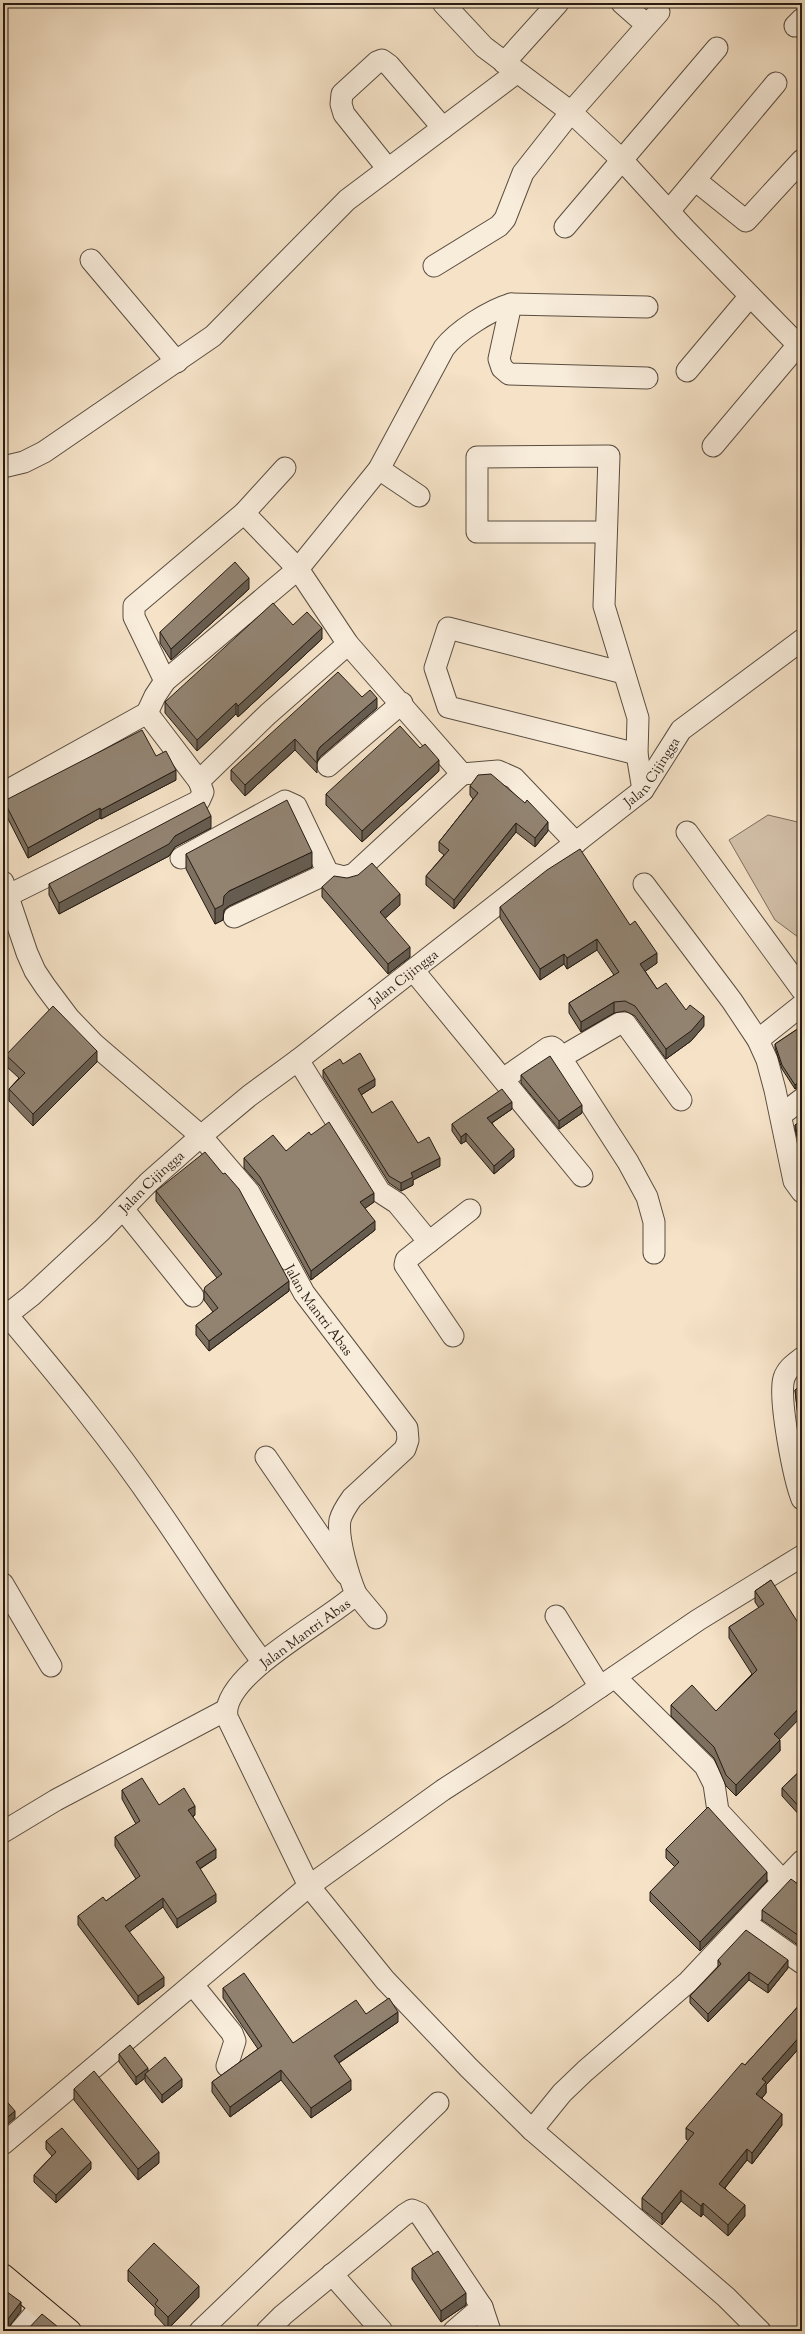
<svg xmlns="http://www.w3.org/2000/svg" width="805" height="2334" viewBox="0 0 805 2334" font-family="'Sorts Mill Goudy',serif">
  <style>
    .green { fill: #d2c0a9; stroke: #7c6e5e }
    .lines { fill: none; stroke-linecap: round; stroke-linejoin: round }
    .minor-casing { stroke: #5a4e41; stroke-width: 23 }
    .primary-casing { stroke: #261c14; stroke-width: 24 }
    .minor { stroke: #f8ecdb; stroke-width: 21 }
    .primary { stroke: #f5e2c7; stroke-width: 22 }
    .wall { fill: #7e7161; stroke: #261c14 }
    .shaded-wall { fill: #665c4f; stroke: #261c14 }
    .building { fill: #928371; stroke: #261c14 }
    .labels { text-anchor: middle; stroke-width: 4; stroke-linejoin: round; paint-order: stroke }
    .street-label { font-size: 14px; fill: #261c14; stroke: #f8ecdb }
  </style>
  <rect width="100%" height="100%" fill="#f5e2c7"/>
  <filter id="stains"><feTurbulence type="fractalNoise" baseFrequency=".005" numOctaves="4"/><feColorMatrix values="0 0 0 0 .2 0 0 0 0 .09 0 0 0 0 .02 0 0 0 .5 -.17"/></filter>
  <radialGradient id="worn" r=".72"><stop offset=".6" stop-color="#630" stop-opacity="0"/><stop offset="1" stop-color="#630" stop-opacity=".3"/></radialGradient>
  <path class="green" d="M768 815 802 823V940L775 920 729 840Z"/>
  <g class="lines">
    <defs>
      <g id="minor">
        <path d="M443 3 484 47 571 112 623 161 685 229 802 349"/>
        <path d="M622 3 647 25"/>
        <path d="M795 26 802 19"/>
        <path d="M504 63 558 3"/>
        <path d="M388 169 344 114 341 104 342 94 377 62 382 60 389 65 443 128"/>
        <path d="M695 180 746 221 802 160"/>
        <path d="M669 211 776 83"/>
        <path d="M565 227 717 48"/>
        <path d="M91 260 177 362"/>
        <path d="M434 266 499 226 505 219 523 173 571 112 659 12"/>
        <path d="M511 304 499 359 502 368 509 374 647 378"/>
        <path d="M687 371 750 296"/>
        <path d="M713 446 798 345"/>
        <path d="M3 467 24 462 44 452 213 336 347 200 516 73"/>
        <path d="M379 469 419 496"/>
        <path d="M244 513 298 569 348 644 462 774 498 771 514 778 576 843"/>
        <path d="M606 532H477V457L609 456 604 606 638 718 637 754 643 790"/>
        <path d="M624 673 448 628 435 668 448 707 637 754"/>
        <path d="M165 681 134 617V606L244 513 285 468"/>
        <path d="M147 713 199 781"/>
        <path d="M328 766 402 703"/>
        <path d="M3 793 147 713 155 696 165 681 298 569 379 469 444 348C457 331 490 310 511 304L647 307"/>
        <path d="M687 832 802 990"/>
        <path d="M181 858 285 801 296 806 328 873 344 877 354 874 462 774"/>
        <path id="s1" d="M3 882 27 953 35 971 45 986 69 1018 94 1044 201 1136 249 1192 304 1293 407 1428 408 1440 405 1449 352 1498C347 1505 342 1512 340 1520 337 1539 349 1577 356 1594 328 1621 220 1675 227 1717L309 1886 385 1980 469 2068 532 2130 726 2297 760 2331"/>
        <path d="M644 884 732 1001 758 1040 767 1060 775 1090 794 1181 802 1192"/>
        <path d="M7 896 199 801 203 792 199 781 268 714 348 644"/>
        <path d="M234 917 328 873"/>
        <path d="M413 970 582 1176"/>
        <path d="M758 1040 802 1005"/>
        <path d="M560 1058 620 1023H625L681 1100"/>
        <path d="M298 1060 380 1192 397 1203 429 1242 470 1210"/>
        <path d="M503 1079 548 1048 552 1047 555 1049 628 1162 647 1197 654 1222V1253"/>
        <path d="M781 1115 802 1099"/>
        <path d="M123 1209 193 1296"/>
        <path d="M429 1242 406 1260 405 1265 453 1336"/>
        <path d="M7 1315C60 1378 112 1441 158 1509 193 1559 225 1612 262 1661"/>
        <path id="s2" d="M3 1318 31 1296 102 1230 149 1182 201 1136 249 1096 298 1060 643 790 681 730 802 640"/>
        <path d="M802 1358C794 1364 787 1369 784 1378 778 1398 794 1479 802 1499"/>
        <path d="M266 1457 346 1574"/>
        <path d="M3 1584 51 1666"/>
        <path d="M356 1594 376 1618"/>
        <path d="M556 1616 600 1687"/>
        <path d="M3 1832 56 1800 226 1710"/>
        <path d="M783 1881 802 1861"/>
        <path d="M744 1922 802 1963"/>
        <path d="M193 1985 232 2033 235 2041 227 2066"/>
        <path d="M532 2130 562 2093 585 2071 688 1982 783 1881 718 1811 714 1784 705 1766 615 1677"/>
        <path d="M3 2144 309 1886 443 1790 559 1715 698 1620 802 1556"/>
        <path d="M332 2274 382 2331"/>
        <path d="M482 2307 490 2331"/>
        <path d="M20 2331 37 2311"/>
        <path d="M200 2331 438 2103"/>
        <path d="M267 2331 283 2315 404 2215 412 2210 419 2213 482 2307 454 2331"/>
      </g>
      <path id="primary" d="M3 2275 70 2331"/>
    </defs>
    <use href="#minor" class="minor-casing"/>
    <use href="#primary" class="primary-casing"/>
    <use href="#minor" class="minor"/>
    <use href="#primary" class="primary"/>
  </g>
  <path class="wall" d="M249 589 171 660 160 643V632Z
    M293 625 322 639 238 717 236 714 197 751 165 713V702Z
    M362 697 377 708 320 757 317 762V773L295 750 245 796 231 780V770Z
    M156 756 176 780 101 819 100 818 28 858 4 811V801Z
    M439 771 362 842 326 805V794Z
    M470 786 548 831 535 847 516 832 454 909 426 885V876L444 855 439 851V842L473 799 470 795Z
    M211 828 175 847 169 856 59 914 49 895V884Z
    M186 854 312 867 229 906 224 910 223 920 215 924 186 869Z
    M322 887 400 905 385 918 410 957 388 974 322 897Z
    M500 907 630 925 657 963 645 971 657 989 686 1010 704 1026 691 1041 666 1059 635 1016 625 1011 614 1013 581 1032 569 1013V1003L614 975 597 950 567 969 564 964 540 980 500 918Z
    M802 1026V1084L795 1089 782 1069 775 1048V1044Z
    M6 1055 97 1062 33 1126 9 1101V1089L19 1078 6 1066Z
    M343 1064 375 1086 361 1095 372 1113 418 1143 440 1166 413 1180V1185L401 1191 389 1183 323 1077V1070Z
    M521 1075 582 1113 559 1129 521 1083Z
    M512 1109 492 1123 514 1157 494 1174 466 1141 461 1144 452 1131V1124Z
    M802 1121V1161L800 1153V1149H801L799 1145 795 1129V1125Z
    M286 1151 374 1202 365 1208 375 1230 311 1280 260 1186 244 1168V1158Z
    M156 1191 289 1291 209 1351 196 1335V1325L213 1312 204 1300V1290L217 1278 156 1201Z
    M802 1385 801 1444 795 1390Z
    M771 1580 780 1751 736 1796 726 1786 714 1758 671 1716V1705L716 1711 752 1674 729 1638V1627L759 1608 755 1602V1591Z
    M802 1769V1818L782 1796V1788Z
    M122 1790 159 1805 195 1815 193 1817 216 1858 200 1869 216 1902 177 1928 163 1907 129 1932 164 1986 138 2005 78 1925V1916L106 1901 136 1879 115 1846V1837L136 1824 122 1799Z
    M666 1849 767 1881 700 1951 650 1901V1892L675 1867 666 1858Z
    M802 1887V1948L762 1920V1910Z
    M718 1960 788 1968 768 1993 749 1980 708 2022 690 2003V1996L718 1967Z
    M223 1988 293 2043 366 2014 398 2022 339 2063 351 2090 311 2118 281 2080 230 2117 212 2092V2082L258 2049 223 1998Z
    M802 2002V2045L766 2085V2093L762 2098 782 2125 752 2164 747 2160 725 2188 745 2216 728 2236 703 2214 701 2217 681 2201 662 2225 642 2209V2198L689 2141 686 2139V2128L745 2065Z
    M119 2054 148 2071 182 2087 162 2103 145 2081V2078L136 2085 119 2062Z
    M74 2089 159 2163 138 2180 74 2100Z
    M46 2141 91 2169 56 2203 34 2182V2175L52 2156 46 2149Z
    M412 2268 466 2305 441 2322 412 2279Z
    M128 2270 199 2297 168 2329 155 2315V2308L128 2281Z"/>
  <path class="shaded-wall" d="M249 578V589L171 660V649Z
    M322 628V639L238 717V706Z
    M377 698V708L320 757 317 762V752L320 747Z
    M236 703V714L197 751V740Z
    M295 739V750L245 796V785Z
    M439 760V771L362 842V831Z
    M176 770V780L101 819V810Z
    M100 808V818L28 858V848Z
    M211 816V828L175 847 169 856 59 914V903L175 836Z
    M548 822V831L535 847V838Z
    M516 823V832L454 909V900Z
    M312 852V867L229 906 224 910 223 920 215 924V909L224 896 229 891Z
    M400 894V905L380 923V912Z
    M597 939V950L567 969V958Z
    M410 947V957L388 974V964Z
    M657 953V963L640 975V964Z
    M564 954V964L540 980V969Z
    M614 1002V1013L581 1032V1022Z
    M704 1016V1026L691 1041 666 1059V1049Z
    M97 1051V1062L33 1126V1114Z
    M375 1079V1086L358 1097V1089Z
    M802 1080V1084L795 1089V1085Z
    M512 1102V1109L487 1126V1118Z
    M582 1105V1113L559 1129V1121Z
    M466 1133V1141L461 1144V1137Z
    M514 1149V1157L494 1174V1166Z
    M440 1158V1166L413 1180V1185L401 1191V1183L411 1173Z
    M374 1193V1202L360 1212V1202Z
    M375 1221V1230L311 1280V1271Z
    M289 1281V1291L209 1351V1341Z
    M802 1705V1716L774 1745V1734Z
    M780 1740V1751L736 1796V1785Z
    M195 1806V1815L188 1819V1810Z
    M216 1849V1858L196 1871V1862Z
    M767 1872V1881L700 1951V1942Z
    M216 1894V1902L177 1928V1919Z
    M163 1898V1907L125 1935V1926Z
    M788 1960V1968L768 1993V1985Z
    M749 1972V1980L708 2022V2014Z
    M164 1977V1986L138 2005V1996Z
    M398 2012V2022L334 2066V2056Z
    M802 2034V2045L766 2085V2093L756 2105V2094L762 2079Z
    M148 2068V2076L145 2074V2078L136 2085V2077Z
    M281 2070V2080L230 2117V2107Z
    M182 2079V2087L162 2103V2095Z
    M351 2080V2090L311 2118V2108Z
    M15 2111V2118L3 2128V2121Z
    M782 2114V2125L752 2164V2153Z
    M747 2149V2160L719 2195V2184Z
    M159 2152V2163L138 2180V2169Z
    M91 2162V2169L56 2203V2195Z
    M681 2190V2201L662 2225V2214Z
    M703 2203V2214L701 2217V2206Z
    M745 2205V2216L728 2236V2225Z
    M199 2286V2297L168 2329V2317Z
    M466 2293V2305L441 2322V2311Z
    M21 2302V2311L8 2328V2319Z"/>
  <path class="building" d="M235 562 249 578 171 649 160 632Z
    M273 603 293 625 307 612 322 628 238 706 236 703 197 740 165 702Z
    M338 672 362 697 370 690 377 698 320 747 317 752V763L295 739 245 785 231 770Z
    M400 726 420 748 425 744 439 760 362 831 326 794Z
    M142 730 156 756 166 751 176 770 101 810 100 808 28 848 4 801Z
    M491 774 525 803 527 800 548 822 535 838 516 823 454 900 426 876 449 850 439 842 478 793 470 786 478 775Z
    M287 800 312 852 229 891 224 896 223 905 215 909 186 854Z
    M204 802 211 816 175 836 169 844 59 903 49 884Z
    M580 849 630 925 635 921 657 953 640 964 657 989 666 983 686 1010 690 1005 704 1016 691 1031 666 1049 635 1006 625 1001 614 1002 581 1022 569 1003 619 972 597 939 567 958 564 954 540 969 500 907 547 870Z
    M372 863 400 894 380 912 410 947 388 964 322 887 334 876 347 878 358 875Z
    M53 1006 97 1051 33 1114 9 1089 25 1073 6 1055Z
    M802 1026V1080L795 1085 782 1065 775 1044Z
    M360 1053 375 1079 358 1089 372 1113 392 1101 418 1143 429 1137 440 1158 411 1173 413 1177 401 1183 389 1176 323 1070 340 1059 343 1064Z
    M550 1056 582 1105 559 1121 521 1075Z
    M502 1089 512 1102 487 1118 514 1149 494 1166 466 1133 461 1137 452 1124Z
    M802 1121V1146L799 1141 795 1125Z
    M329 1122 374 1193 360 1202 375 1221 311 1271 260 1177 244 1158 273 1135 286 1151 309 1132 311 1135Z
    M802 1148V1157L800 1149Z
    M205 1152 223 1174 225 1173 239 1189 289 1281 209 1341 196 1325 218 1308 204 1290 205 1287 222 1274 156 1191Z
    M802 1385V1440H801L795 1390Z
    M771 1580 802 1629V1705L774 1734 780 1740 736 1785 726 1775 714 1747 671 1705 692 1685 716 1711 757 1670 729 1627 764 1604 755 1591Z
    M802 1769V1810L782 1788Z
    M142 1778 159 1805 184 1788 195 1806 188 1810 216 1849 196 1862 216 1894 177 1919 163 1898 125 1926 164 1977 138 1996 78 1916 103 1897 106 1901 140 1876 115 1837 140 1821 122 1790Z
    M708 1807 767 1872 700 1942 650 1892 679 1862 666 1849Z
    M791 1879 802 1887V1938L762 1910Z
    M746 1930 788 1960 768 1985 749 1972 708 2014 690 1996 721 1964 718 1960Z
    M244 1973 293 2043 356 2000 366 2014 389 1998 398 2012 334 2056 351 2080 311 2108 281 2070 230 2107 212 2082 262 2046 223 1988Z
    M802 2002V2034L762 2079 766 2082 756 2094 782 2114 752 2153 747 2149 719 2184 745 2205 728 2225 703 2203 701 2206 681 2190 662 2214 642 2198 694 2133 686 2128 742 2063 745 2065Z
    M130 2045 148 2068 136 2077 119 2054Z
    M165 2057 182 2079 162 2095 145 2074Z
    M94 2071 159 2152 138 2169 74 2089Z
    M3 2097 15 2111 3 2121Z
    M62 2128 91 2162 56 2195 34 2175 56 2152 46 2141Z
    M154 2243 199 2286 168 2317 155 2304 158 2300 128 2270Z
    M438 2251 466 2293 441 2311 412 2268Z
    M3 2289 21 2302 8 2319 9 2326 13 2331H3Z
    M42 2314 58 2327 55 2331H26Z"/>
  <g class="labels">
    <g class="street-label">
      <text dy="5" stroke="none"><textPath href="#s2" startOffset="850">Jalan Cijingga</textPath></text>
      <text dy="5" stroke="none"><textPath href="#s2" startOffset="526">Jalan Cijingga</textPath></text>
      <text dy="5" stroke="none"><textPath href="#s2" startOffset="202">Jalan Cijingga</textPath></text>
      <text dy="5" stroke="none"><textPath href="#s1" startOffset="541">Jalan Mantri Abas</textPath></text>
      <text transform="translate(305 1633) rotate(-36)" y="5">Jalan Mantri Abas</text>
    </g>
  </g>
  <rect width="805" height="2334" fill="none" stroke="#f5e2c7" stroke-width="16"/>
  <rect x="4" y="4" width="797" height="2326" fill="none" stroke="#261c14" stroke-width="2"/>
  <rect x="8" y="8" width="789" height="2318" fill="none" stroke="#261c14"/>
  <rect width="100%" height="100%" filter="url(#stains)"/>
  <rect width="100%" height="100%" fill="url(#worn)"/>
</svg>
